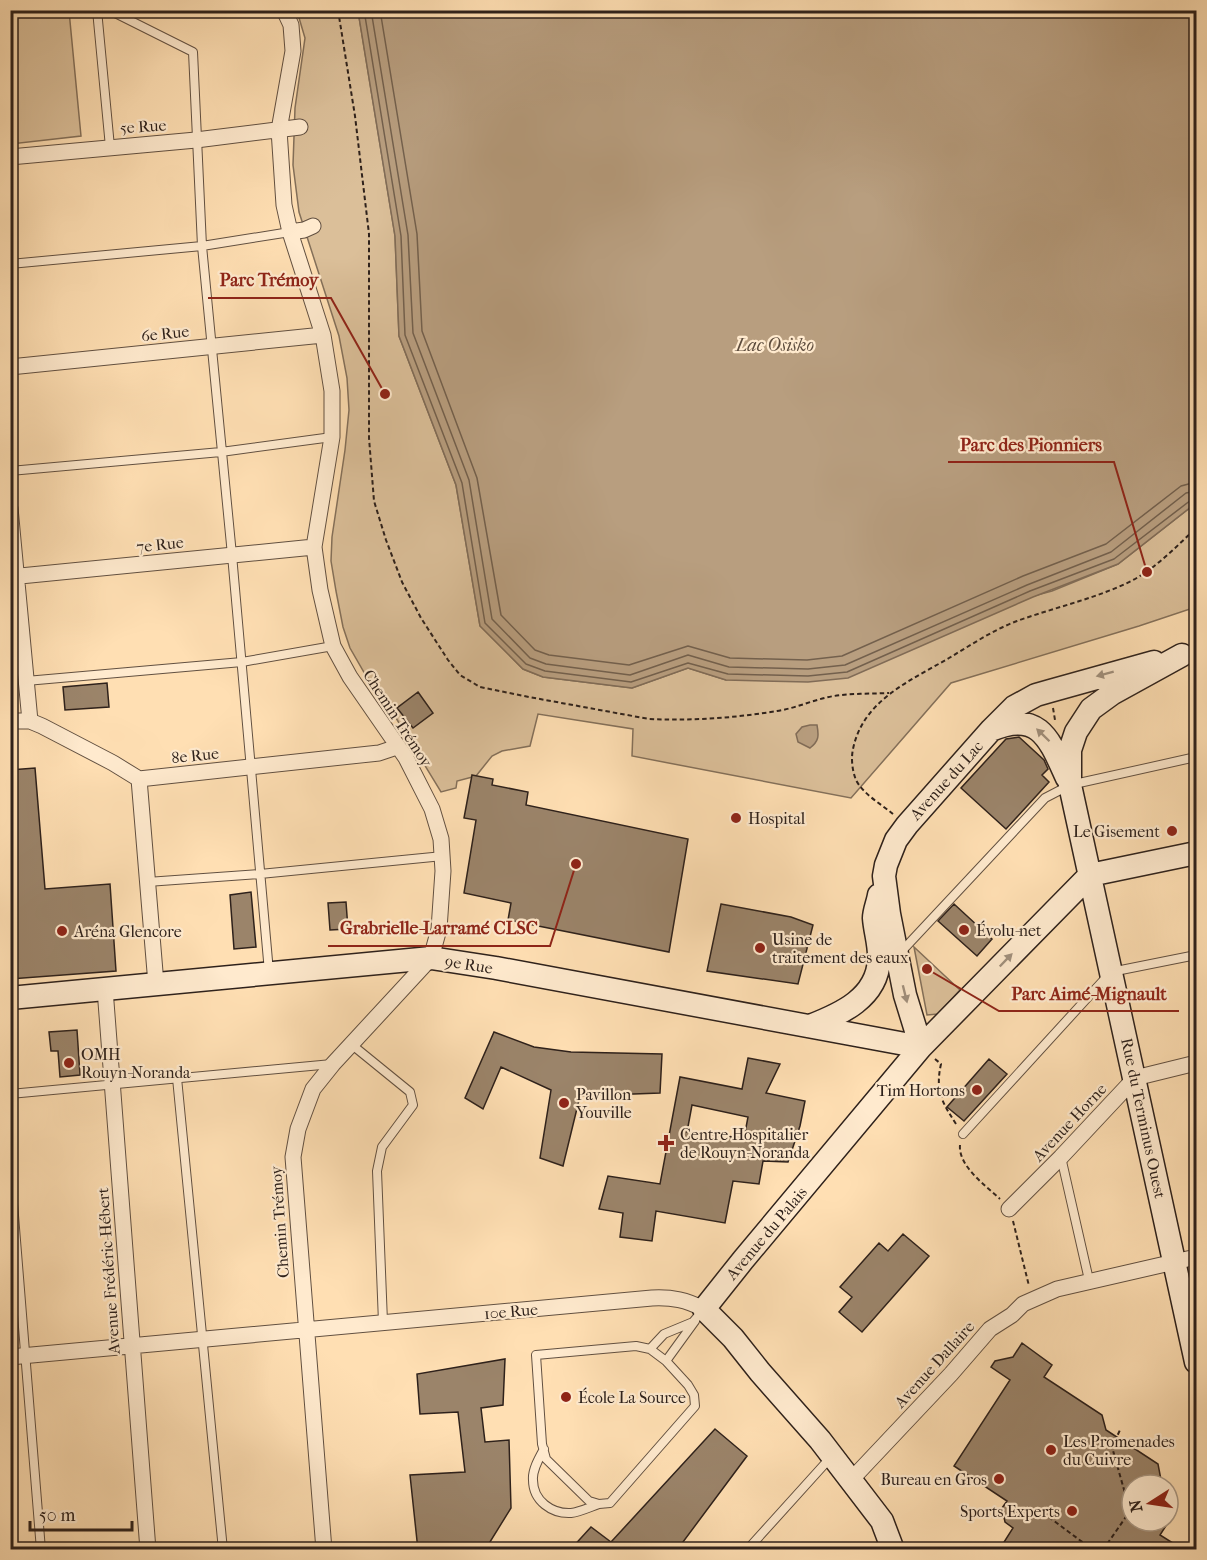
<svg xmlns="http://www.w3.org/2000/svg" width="1207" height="1560" viewBox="0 0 1207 1560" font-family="'IM FELL French Canon',serif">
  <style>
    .green { fill: #dbbf99; stroke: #84705a; stroke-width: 1.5 }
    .water { fill: #b89e7f; stroke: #816c57; stroke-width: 1.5 }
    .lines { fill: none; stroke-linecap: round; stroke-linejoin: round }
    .shore { stroke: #73604d; stroke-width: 1.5 }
    .building { fill: #9b846a; stroke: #2e211b; stroke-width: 1.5; fill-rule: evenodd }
    .lane-casing { stroke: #625041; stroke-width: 10 }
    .street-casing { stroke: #625041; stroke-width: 17 }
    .secondary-casing { stroke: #2e211b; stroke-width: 25 }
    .path { stroke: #2e211b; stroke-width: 2; stroke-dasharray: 4.5 3; stroke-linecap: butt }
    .lane { stroke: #ffeace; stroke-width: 8 }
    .street { stroke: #ffeace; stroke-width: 15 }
    .secondary { stroke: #ffeace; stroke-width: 22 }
    .oneway { fill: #a1907d }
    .poi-dot { fill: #8f2418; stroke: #ffeace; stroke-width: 2 }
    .labels { text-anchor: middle; stroke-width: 4.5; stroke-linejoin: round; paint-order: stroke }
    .street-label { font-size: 16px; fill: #2e211b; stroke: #ffeace }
    .poi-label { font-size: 16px; fill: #2e211b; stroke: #ffeace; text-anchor: start }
    .water-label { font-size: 18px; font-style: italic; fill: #5e4d3e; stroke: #ffeace }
    .leader { fill: none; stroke: #8f2418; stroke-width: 2 }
    .callout-dot { fill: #8f2418; stroke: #ffeace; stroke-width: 2 }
    .callout-label { font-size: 18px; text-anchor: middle; font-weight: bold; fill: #8f2418; stroke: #ffeace; stroke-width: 4.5; stroke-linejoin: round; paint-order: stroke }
  </style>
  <rect width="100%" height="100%" fill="#ffdfb3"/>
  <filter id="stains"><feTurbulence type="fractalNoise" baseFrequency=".00333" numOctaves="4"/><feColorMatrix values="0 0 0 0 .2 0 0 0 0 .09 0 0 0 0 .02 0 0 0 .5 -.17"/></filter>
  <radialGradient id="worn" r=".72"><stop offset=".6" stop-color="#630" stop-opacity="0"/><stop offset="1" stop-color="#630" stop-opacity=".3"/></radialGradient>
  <path class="green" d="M10 11H69L81 136 11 144Z
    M297 11H358L395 236 399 336 456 485 480 626 523 669 543 677 632 688 688 668 726 680 1052 591 1118 564 1196 503V607L1139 626 951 683 851 798 632 756 633 729 538 714 530 746 502 751 492 756 476 776 457 781 456 788 441 792 393 713 365 674 350 648 343 627 336 591 331 561 332 537 345 450 349 410 347 378 339 336 299 212 293 165 295 108 305 38Z
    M914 947 960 990 938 1014 927 1015Z"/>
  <path class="water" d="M358 11H1196V503L1118 564 1033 597 848 678 808 682 726 680 688 668 632 688 543 677 523 669 480 626 456 485 399 336 395 236Z
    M810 725H817C819 736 819 741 810 748L798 742 796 734 802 727Z"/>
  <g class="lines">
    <path class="shore" d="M364 10 401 236 405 335 462 483 485 623 526 664 545 671 631 682 688 663 728 674 808 676 847 672 1030 591 1114 559 1191 500 1196 498
      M371 10 408 235 413 333 469 480 492 619 530 658 546 664 630 675 688 655 729 667 808 669 845 665 1027 585 1111 552 1186 493 1196 491
      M380 10 417 234 422 331 477 478 501 615 535 650 549 655 629 665 688 646 730 658 807 660 842 656 1023 576 1106 544 1181 486 1196 482"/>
  </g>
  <path class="building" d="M107 683 109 707 65 710 63 687Z
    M418 692 433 713 413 728 397 708Z
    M1019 737 1044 760 1048 769 1042 775 1049 782 1006 829 961 788 1006 739Z
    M35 768 45 889 110 884 116 971 10 979V770Z
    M472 775 493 779 492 785 528 792 526 805 688 839 669 952 508 920 511 903 464 893 476 820 464 818Z
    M251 892 256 947 234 949 230 895Z
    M346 902 348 929 330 930 328 903Z
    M721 904 791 917 813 925 798 984 707 971Z
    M954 904 992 939 977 956 938 921Z
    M77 1030 80 1075 60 1077 58 1051H51L49 1032Z
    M494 1032 534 1047 571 1052 662 1054 660 1093 580 1096 563 1166 540 1158 551 1090 501 1067 483 1109 465 1098Z
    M748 1058 780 1064 766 1093 805 1101 800 1126 788 1162 763 1161 759 1184 733 1181 725 1223 656 1211 652 1241 620 1237 623 1213 599 1209 608 1176 660 1184 680 1077 742 1089ZM692 1105 748 1117 744 1138 687 1132Z
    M989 1059 1007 1074 964 1121 947 1107Z
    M903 1234 929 1256 862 1332 839 1312 852 1297 840 1287 879 1243 888 1251Z
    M1022 1343 1052 1365 1044 1377 1102 1415 1106 1430 1158 1464 1162 1485H1132V1521H1169L1160 1535 1184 1550H999L1013 1528 1005 1522 1002 1508 1007 1501 954 1466 1010 1380 991 1367 995 1361 1013 1357Z
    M505 1359 503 1405 481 1408 485 1442 509 1440 511 1508 485 1550H418L410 1475 465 1472 458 1412 420 1414 417 1374Z
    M715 1429 747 1456 677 1550H570L591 1527 611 1542Z"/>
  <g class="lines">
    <defs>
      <path id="lane" d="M97 10 110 147
        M109 10 193 52 202 246 232 555 269 972
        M10 264 202 246 290 232
        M10 471 221 452 332 437
        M26 681 242 662 333 646
        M147 882 260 874 443 856
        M900 953 1045 798 1070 785 1196 757
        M351 1044 410 1092 413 1105 382 1147 377 1171 383 1322
        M177 1078 223 1550
        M10 1094 332 1064
        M963 1134 1111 972 1196 955
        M1061 1157 1089 1280
        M10 1166 41 1550
        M636 1346 650 1349 666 1361 688 1385 694 1395 695 1406 610 1503 599 1504 589 1501 546 1459 542 1444 536 1355Z
        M650 1349 664 1334 693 1322 703 1310
        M666 1361 695 1321
        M544 1449C539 1458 532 1470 533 1480 533 1501 552 1514 571 1513 580 1512 590 1507 599 1504
        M747 1550 831 1457"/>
      <path id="street" d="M284 10 291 25 293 51 279 130 284 205 290 232 323 335 332 391V437L314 547 320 590 333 646 350 677 406 758 432 809 441 839 443 871 439 929 431 958 333 1064 313 1089 298 1129 293 1157 324 1550
        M10 157 196 140 300 127
        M290 232 304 230 313 226
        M10 367 323 335
        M10 508 30 721
        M10 577 314 547
        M10 721H30L42 726 113 763 139 779 379 753 397 747
        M139 779 156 984
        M105 989 148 1550
        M1009 1209 1061 1157 1135 1078 1196 1063
        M10 1357 652 1298C673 1297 686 1300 704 1309
        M851 1480 951 1374 990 1329 1012 1315 1023 1304 1057 1289 1196 1257"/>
      <path id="secondary" d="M1182 655 1113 693 1091 709 1076 732 1070 750V785L1196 1362
        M991 730C1040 709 1050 741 1067 778
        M10 998 431 958 496 968 921 1047
        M810 1026C841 1014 877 998 879 960 880 946 875 932 874 918 874 911 878 902 879 895
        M921 1047 905 995 889 914 884 876 886 865 896 840 907 825 991 730 1014 707 1036 695 1050 691 1154 662
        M893 1550 882 1521 820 1440 760 1372 733 1338 704 1309 743 1260 921 1047 1090 875 1196 853"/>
    </defs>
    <use href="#lane" class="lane-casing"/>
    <use href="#street" class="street-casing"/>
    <use href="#secondary" class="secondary-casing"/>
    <path class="path" d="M338 10 355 116 369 234V438L374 501 386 540 402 582 421 618 448 660 460 675 480 687 529 697 649 719C691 721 735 718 777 711 797 708 815 699 834 696 852 693 871 694 889 693
      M1053 708 1055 720
      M893 814C881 804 863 794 856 780 852 770 851 758 853 749 863 700 910 681 949 658 971 645 993 630 1017 621 1053 608 1090 600 1125 584 1152 572 1175 548 1196 528
      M935 1059 941 1064C935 1091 942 1102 956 1124
      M960 1145C958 1166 986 1186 1000 1199
      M1013 1221 1029 1286
      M992 1516 1038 1509 1093 1550
      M1103 1550 1130 1511 1112 1447 1120 1430"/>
    <use href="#lane" class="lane"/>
    <use href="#street" class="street"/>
    <use href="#secondary" class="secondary"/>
  </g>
  <defs><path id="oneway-solid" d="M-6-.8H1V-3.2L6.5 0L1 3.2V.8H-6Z" transform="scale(1.5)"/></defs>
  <g class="oneway">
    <use href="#oneway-solid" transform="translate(1105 674) rotate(165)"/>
    <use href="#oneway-solid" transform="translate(1043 735) rotate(-136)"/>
    <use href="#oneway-solid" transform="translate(1006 960) rotate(-46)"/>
    <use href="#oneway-solid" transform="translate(905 994) rotate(76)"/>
  </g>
  <g class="poi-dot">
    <circle cx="736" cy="818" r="6"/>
    <circle cx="1172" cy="831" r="6"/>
    <circle cx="964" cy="930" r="6"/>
    <circle cx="62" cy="931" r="6"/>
    <circle cx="760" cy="948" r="6"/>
    <circle cx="69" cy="1063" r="6"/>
    <circle cx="977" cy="1090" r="6"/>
    <circle cx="564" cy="1103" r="6"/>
    <path d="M663 1134h6v6h6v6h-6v6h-6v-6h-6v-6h6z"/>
    <circle cx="566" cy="1397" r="6"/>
    <circle cx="1051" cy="1450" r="6"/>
    <circle cx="999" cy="1479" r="6"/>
    <circle cx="1072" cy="1511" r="6"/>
  </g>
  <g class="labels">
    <g class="street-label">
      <text transform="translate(143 126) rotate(-4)" y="6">5e Rue</text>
      <text transform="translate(165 333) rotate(-6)" y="6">6e Rue</text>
      <text transform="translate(160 544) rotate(-6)" y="6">7e Rue</text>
      <text transform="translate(398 718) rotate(57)" y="6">Chemin Trémoy</text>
      <text transform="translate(195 755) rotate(-6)" y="6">8e Rue</text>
      <text transform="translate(946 780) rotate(-48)" y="6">Avenue du Lac</text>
      <text transform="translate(469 964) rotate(9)" y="6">9e Rue</text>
      <text transform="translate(1144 1118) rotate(78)" y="6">Rue du Terminus Ouest</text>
      <text transform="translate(1069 1122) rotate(-47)" y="6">Avenue Horne</text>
      <text transform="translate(279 1222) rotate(-94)" y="6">Chemin Trémoy</text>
      <text transform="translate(766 1233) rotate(-50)" y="6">Avenue du Palais</text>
      <text transform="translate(108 1271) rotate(-94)" y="6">Avenue Frédéric-Hébert</text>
      <text transform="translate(511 1311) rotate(-5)" y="6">10e Rue</text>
      <text transform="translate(934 1364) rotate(-48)" y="6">Avenue Dallaire</text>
    </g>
    <g class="poi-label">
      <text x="748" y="824">Hospital</text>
      <text x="1160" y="837" text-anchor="end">Le Gisement</text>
      <text x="976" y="936">Évolu-net</text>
      <text x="74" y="937">Aréna Glencore</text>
      <text x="772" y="945">Usine de<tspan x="772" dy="18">traitement des eaux</tspan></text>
      <text x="81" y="1060">OMH<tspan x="81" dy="18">Rouyn-Noranda</tspan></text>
      <text x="965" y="1096" text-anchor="end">Tim Hortons</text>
      <text x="576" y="1100">Pavillon<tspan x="576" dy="18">Youville</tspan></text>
      <text x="680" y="1140">Centre Hospitalier<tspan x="680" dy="18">de Rouyn-Noranda</tspan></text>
      <text x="578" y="1403">École La Source</text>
      <text x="1063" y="1447">Les Promenades<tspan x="1063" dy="18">du Cuivre</tspan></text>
      <text x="987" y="1485" text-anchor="end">Bureau en Gros</text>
      <text x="1060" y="1517" text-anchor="end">Sports Experts</text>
    </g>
    <g class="water-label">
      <text x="775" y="351">Lac Osisko</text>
    </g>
  </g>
  <path class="leader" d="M385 394L331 298H208M1147 572L1114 462H948M576 864L550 946H328M927 969L999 1011H1179"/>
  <g class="callout-dot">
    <circle cx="385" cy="394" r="6"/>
    <circle cx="1147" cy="572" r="6"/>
    <circle cx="576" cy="864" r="6"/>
    <circle cx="927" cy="969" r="6"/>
  </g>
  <g class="callout-label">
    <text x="269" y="286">Parc Trémoy</text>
    <text x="1031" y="451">Parc des Pionniers</text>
    <text x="439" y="934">Grabrielle-Larramé CLSC</text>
    <text x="1089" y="1000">Parc Aimé-Mignault</text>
  </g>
  <rect width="1207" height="1560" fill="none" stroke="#ffdfb3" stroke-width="36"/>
  <rect x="12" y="12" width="1183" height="1536" fill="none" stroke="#2e211b" stroke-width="3"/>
  <rect x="18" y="18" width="1171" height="1524" fill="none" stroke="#2e211b" stroke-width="1.5"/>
  <g transform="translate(1150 1503) rotate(258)"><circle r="28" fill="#ffeace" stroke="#ab9a86" stroke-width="1.5"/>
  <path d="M0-4.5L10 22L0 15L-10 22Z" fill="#8f2418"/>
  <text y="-9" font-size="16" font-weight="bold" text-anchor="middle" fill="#2e211b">N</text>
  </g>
  <path d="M30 1521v9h102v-9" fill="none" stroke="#2e211b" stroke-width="3"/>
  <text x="39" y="1521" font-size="18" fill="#2e211b" stroke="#ffeace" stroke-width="4.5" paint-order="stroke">50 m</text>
  <rect width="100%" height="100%" filter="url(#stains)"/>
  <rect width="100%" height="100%" fill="url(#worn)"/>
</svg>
